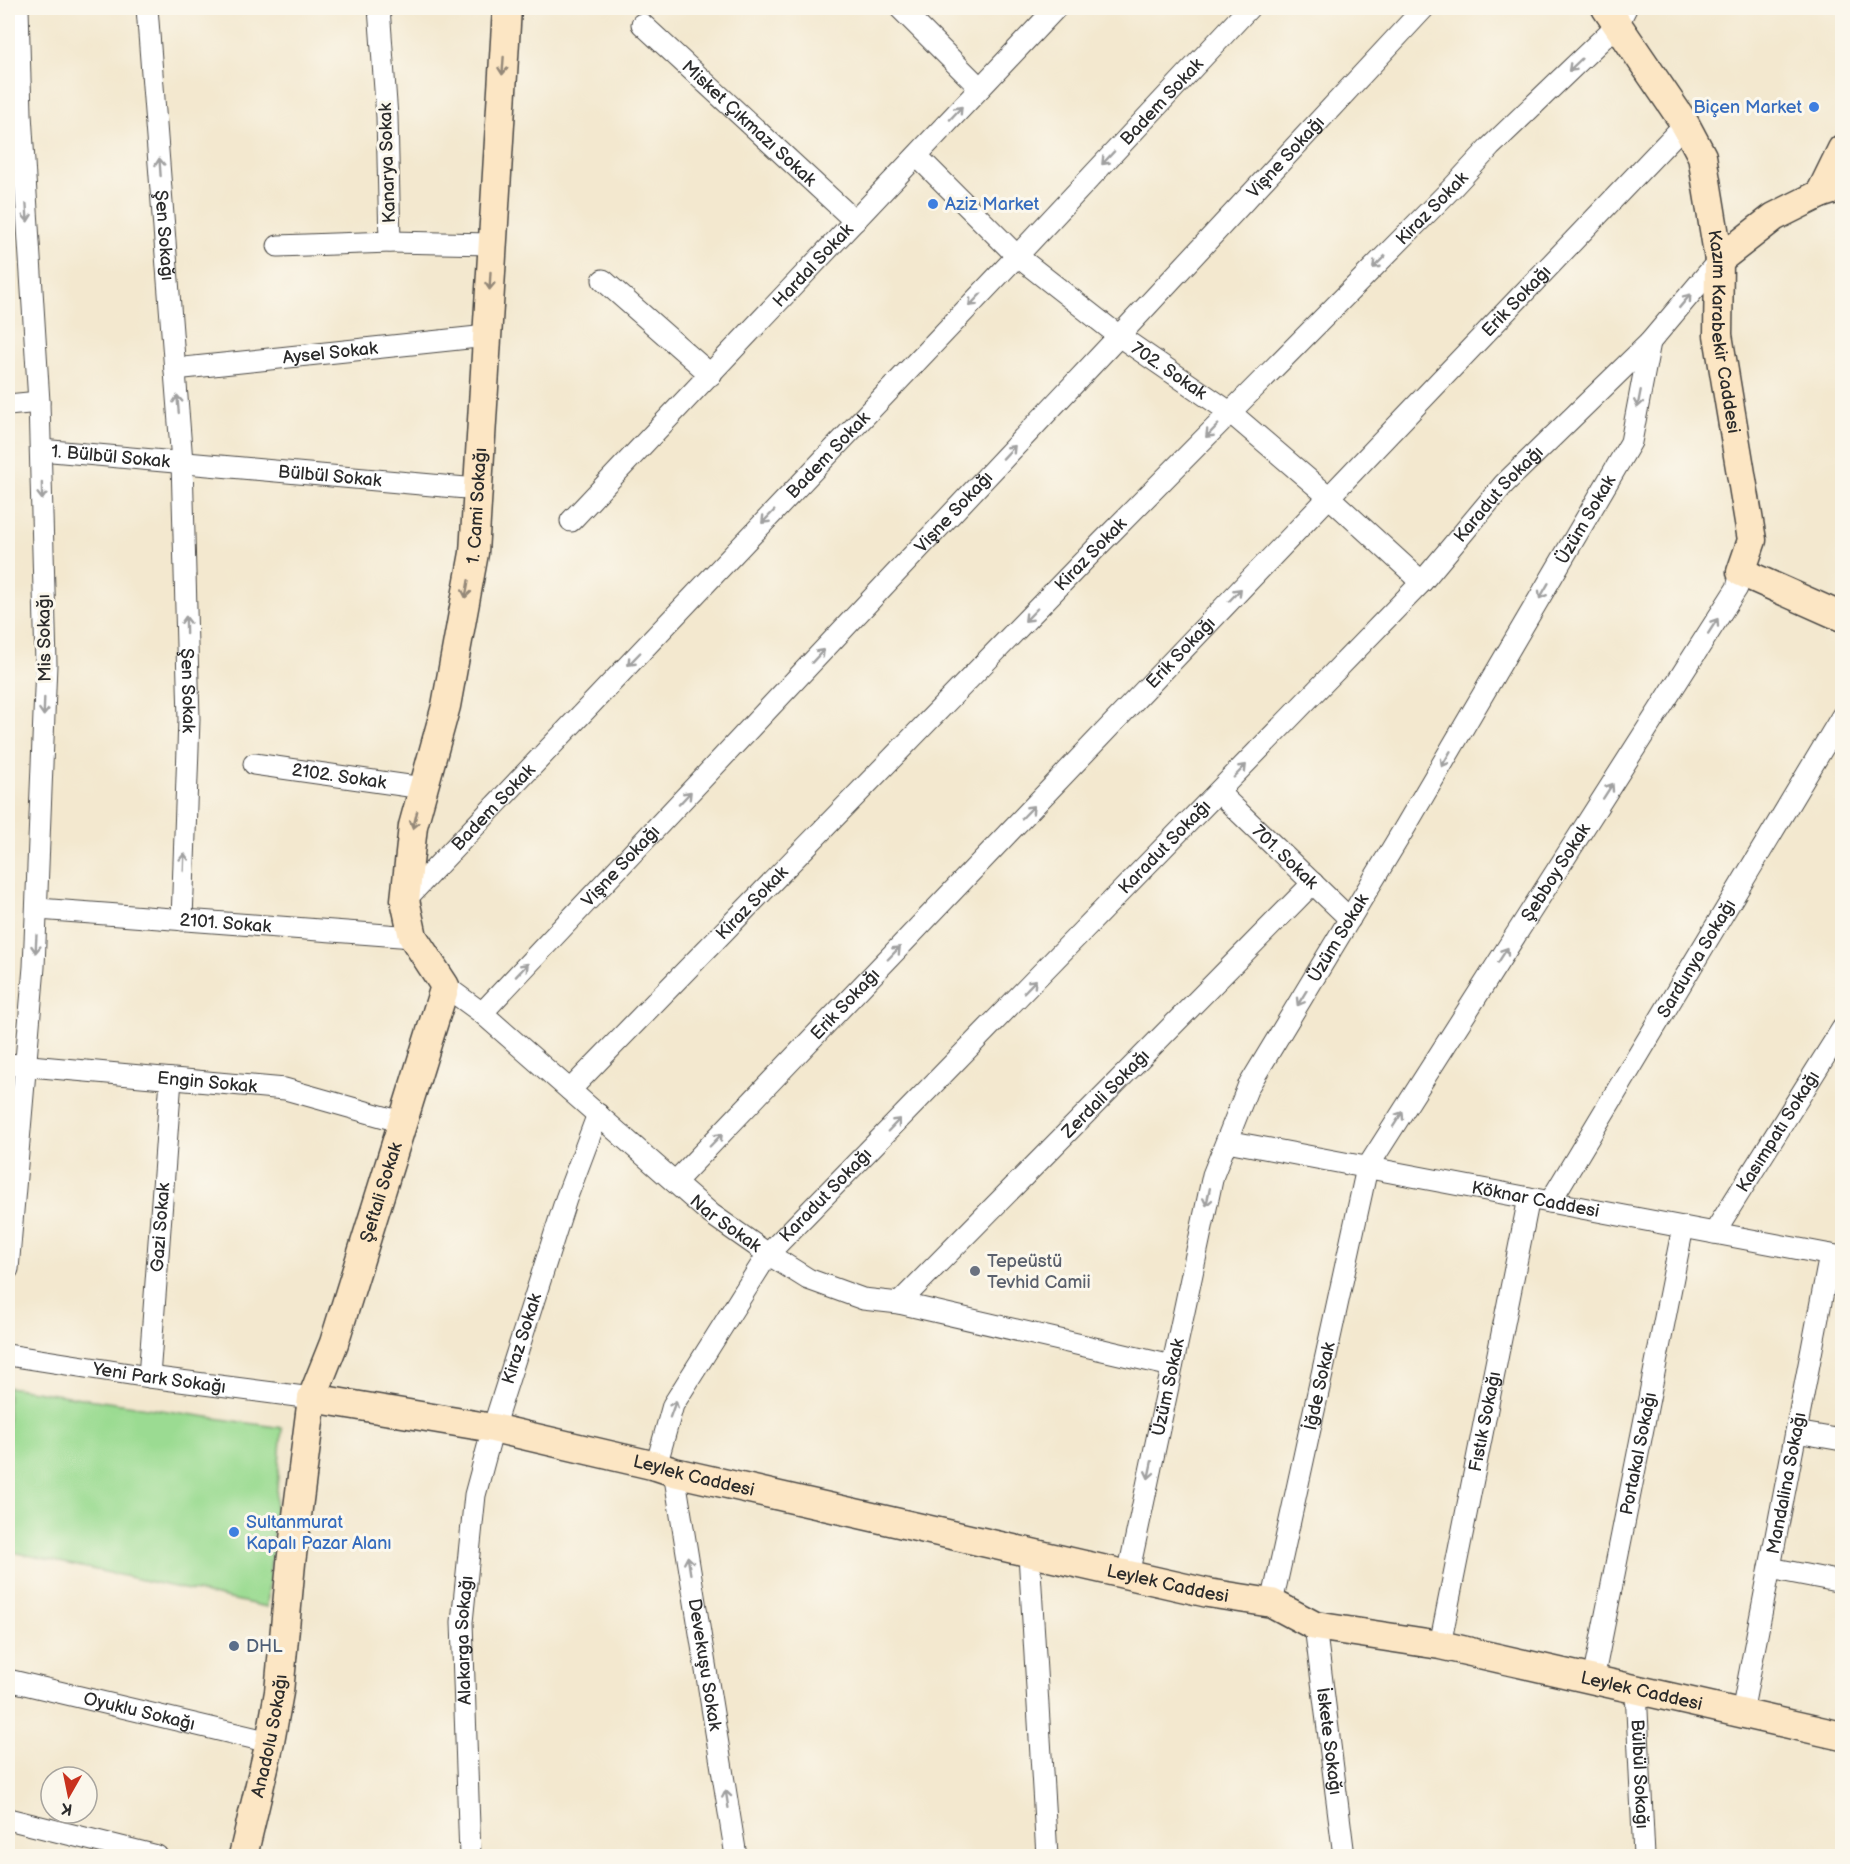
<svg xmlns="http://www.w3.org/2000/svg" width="1850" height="1864" viewBox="0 0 1850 1864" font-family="'Balsamiq Sans',sans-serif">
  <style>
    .green { fill: #9bdb92; stroke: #63835e; stroke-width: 1.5 }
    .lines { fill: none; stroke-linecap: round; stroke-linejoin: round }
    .street-casing { stroke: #494744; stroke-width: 23 }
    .secondary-casing { stroke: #494744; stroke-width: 31 }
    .street { stroke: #fff; stroke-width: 21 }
    .secondary { stroke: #fce6c4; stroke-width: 28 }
    .oneway { stroke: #a0a0a0 }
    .oneway2 { stroke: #948878 }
    .shop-dot { fill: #3f7fe0; stroke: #fbf7ec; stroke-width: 2 }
    .worship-dot { fill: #6b7280; stroke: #fbf7ec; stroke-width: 2 }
    .service-dot { fill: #5c6f8a; stroke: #fbf7ec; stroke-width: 2 }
    .labels { text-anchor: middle; stroke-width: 6; stroke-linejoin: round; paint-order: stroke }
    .street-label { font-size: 18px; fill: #2b2b2b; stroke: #fbf7ec }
    .shop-label { font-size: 18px; fill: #366cbe; stroke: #fbf7ec; text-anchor: start }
    .worship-label { font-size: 18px; fill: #5b616d; stroke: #fbf7ec; text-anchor: start }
    .service-label { font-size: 18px; fill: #4e5e75; stroke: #fbf7ec; text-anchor: start }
  </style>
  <rect width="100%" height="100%" fill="#fbf7ec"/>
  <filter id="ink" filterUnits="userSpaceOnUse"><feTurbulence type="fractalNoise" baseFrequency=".0167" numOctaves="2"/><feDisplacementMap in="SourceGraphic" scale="12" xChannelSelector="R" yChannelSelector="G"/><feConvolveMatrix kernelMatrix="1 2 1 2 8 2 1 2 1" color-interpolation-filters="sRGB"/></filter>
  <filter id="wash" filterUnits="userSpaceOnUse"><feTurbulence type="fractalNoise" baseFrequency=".008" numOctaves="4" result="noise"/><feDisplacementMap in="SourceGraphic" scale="24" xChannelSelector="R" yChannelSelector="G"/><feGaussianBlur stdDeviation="1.35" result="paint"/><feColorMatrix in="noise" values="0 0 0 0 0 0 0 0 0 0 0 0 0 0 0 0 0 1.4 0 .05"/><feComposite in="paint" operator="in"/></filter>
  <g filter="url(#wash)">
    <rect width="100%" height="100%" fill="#f3e8cf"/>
    <path class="green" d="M8 1387 282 1428 267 1607 8 1551Z"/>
  </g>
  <g filter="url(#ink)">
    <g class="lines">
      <defs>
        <g id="street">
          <path id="s1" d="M147 8 182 462 189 719 182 920"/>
          <path d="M900 8 980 88"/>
          <path id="s2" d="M642 24 855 221"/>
          <path id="s3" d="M917 156 1017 256 1119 336 1231 413 1329 497 1422 582"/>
          <path d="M390 242 492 244"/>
          <path d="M278 246 390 242 387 117 379 8"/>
          <path d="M603 280 711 375"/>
          <path id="s4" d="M175 369 487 336"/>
          <path d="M8 405 39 402"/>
          <path id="s5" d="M41 450 477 489"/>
          <path id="s6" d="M571 521 1056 8"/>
          <path id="s7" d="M254 764 423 788"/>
          <path id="s8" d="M1219 793 1350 919"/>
          <path id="s9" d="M405 900 1017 256 1249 8"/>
          <path id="s10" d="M38 909 413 937"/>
          <path id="s11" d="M445 986 482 1013 711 1214 768 1254 808 1279 863 1299 899 1303 1172 1366"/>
          <path id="s12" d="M482 1013 1119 336 1424 8"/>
          <path id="s13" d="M8 1064 285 1089 402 1122"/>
          <path id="s14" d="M570 1090 1102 542 1453 187 1490 147 1618 24 1626 8"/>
          <path id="s15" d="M1227 1141 1842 1257"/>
          <path id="s16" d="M675 1182 1685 124"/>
          <path id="s17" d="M1550 1202 1842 716"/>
          <path id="s18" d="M1714 1233 1842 1029"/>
          <path d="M8 1269 34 967 46 664 39 402 21 114 18 8"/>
          <path id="s19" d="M899 1303 1313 883"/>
          <path id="s20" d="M8 1355 149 1377 312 1398"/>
          <path id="s21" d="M149 1377 171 1079"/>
          <path d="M1796 1432 1842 1440"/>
          <path id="s22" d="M656 1466 673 1405 768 1254 1422 582 1504 484 1650 342 1719 260"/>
          <path id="s23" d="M674 1472 736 1856"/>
          <path d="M1029 1554 1047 1856"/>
          <path d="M1770 1568 1842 1582"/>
          <path id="s24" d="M1128 1575 1213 1175 1248 1087 1404 829 1631 442 1650 342"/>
          <path id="s25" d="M1272 1603 1367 1168 1737 588 1741 572"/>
          <path id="s26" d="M1315 1626 1344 1856"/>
          <path id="s27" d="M1440 1645 1529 1198"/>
          <path id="s28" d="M8 1680 270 1742"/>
          <path id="s29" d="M1593 1680 1683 1227"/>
          <path id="s30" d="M1636 1690 1644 1856"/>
          <path id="s31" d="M1742 1713 1830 1255"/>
          <path d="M8 1819 157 1856"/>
          <path id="s32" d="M470 1856 462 1622 475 1495 493 1428 566 1199 598 1114"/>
        </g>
        <g id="secondary">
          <path id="s33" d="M1606 8 1685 124 1702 156 1719 260 1718 335 1752 540 1741 572 1842 617"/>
          <path d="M1820 194 1842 149"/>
          <path d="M1719 260 1774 217 1820 194 1842 187"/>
          <path id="s34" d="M312 1398 493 1428 656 1466 674 1472 1208 1593 1272 1603 1315 1626 1440 1645 1842 1736"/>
          <path id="s35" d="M243 1856 270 1742 279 1692 291 1563 312 1398 334 1343 445 986 413 937 405 900 413 826 446 706 474 553 507 8"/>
        </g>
      </defs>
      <use href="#street" class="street-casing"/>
      <use href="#secondary" class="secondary-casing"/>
      <use href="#street" class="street"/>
      <use href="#secondary" class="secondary"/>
    </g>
    <defs><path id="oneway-shaft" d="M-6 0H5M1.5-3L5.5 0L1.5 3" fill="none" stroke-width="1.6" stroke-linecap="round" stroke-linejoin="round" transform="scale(1.5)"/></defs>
    <g class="oneway">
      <use href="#oneway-shaft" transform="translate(1575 65) rotate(136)"/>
      <use href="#oneway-shaft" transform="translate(956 113) rotate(-47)"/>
      <use href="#oneway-shaft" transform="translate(1108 158) rotate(133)"/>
      <use href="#oneway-shaft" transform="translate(160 167) rotate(-94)"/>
      <use href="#oneway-shaft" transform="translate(27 213) rotate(86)"/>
      <use href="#oneway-shaft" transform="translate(1379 262) rotate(135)"/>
      <use href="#oneway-shaft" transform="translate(975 300) rotate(134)"/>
      <use href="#oneway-shaft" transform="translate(1685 301) rotate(-50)"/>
      <use href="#oneway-shaft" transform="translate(1639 399) rotate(101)"/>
      <use href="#oneway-shaft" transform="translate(178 404) rotate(-95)"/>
      <use href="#oneway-shaft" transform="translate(1212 431) rotate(134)"/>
      <use href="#oneway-shaft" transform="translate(1009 452) rotate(-47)"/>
      <use href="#oneway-shaft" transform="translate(42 491) rotate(89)"/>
      <use href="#oneway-shaft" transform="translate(768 517) rotate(134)"/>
      <use href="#oneway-shaft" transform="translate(1544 591) rotate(120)"/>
      <use href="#oneway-shaft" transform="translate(1235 595) rotate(-46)"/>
      <use href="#oneway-shaft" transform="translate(1031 615) rotate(134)"/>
      <use href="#oneway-shaft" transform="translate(186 625) rotate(-91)"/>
      <use href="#oneway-shaft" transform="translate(1713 626) rotate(-57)"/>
      <use href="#oneway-shaft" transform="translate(818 656) rotate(-47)"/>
      <use href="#oneway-shaft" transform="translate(634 659) rotate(134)"/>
      <use href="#oneway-shaft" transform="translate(44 707) rotate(92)"/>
      <use href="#oneway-shaft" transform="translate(1446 759) rotate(120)"/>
      <use href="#oneway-shaft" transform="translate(1240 771) rotate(-46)"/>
      <use href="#oneway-shaft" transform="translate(1608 791) rotate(-57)"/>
      <use href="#oneway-shaft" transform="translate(685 798) rotate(-47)"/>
      <use href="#oneway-shaft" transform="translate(1028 812) rotate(-46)"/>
      <use href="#oneway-shaft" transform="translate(184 862) rotate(-88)"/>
      <use href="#oneway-shaft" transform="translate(36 944) rotate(93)"/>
      <use href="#oneway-shaft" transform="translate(894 953) rotate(-46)"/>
      <use href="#oneway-shaft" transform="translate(1503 955) rotate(-57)"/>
      <use href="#oneway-shaft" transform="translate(522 970) rotate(-47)"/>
      <use href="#oneway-shaft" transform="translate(1030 986) rotate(-46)"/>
      <use href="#oneway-shaft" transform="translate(1302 998) rotate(121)"/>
      <use href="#oneway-shaft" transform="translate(1398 1119) rotate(-57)"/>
      <use href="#oneway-shaft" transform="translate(894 1125) rotate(-46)"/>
      <use href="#oneway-shaft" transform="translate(716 1140) rotate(-46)"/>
      <use href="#oneway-shaft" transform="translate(1208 1197) rotate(102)"/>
      <use href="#oneway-shaft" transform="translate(673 1409) rotate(-70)"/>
      <use href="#oneway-shaft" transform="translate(1150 1470) rotate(102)"/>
      <use href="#oneway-shaft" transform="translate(689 1565) rotate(-99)"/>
      <use href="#oneway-shaft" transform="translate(727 1799) rotate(-99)"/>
    </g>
    <g class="oneway2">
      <use href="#oneway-shaft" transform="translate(503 66) rotate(94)"/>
      <use href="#oneway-shaft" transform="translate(490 281) rotate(93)"/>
      <use href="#oneway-shaft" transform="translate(467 589) rotate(100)"/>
      <use href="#oneway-shaft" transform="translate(415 820) rotate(104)"/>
    </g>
  </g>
  <g class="shop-dot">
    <circle cx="1814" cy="107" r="6"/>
    <circle cx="933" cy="204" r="6"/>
    <circle cx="234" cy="1532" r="6"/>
  </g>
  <circle class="worship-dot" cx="975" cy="1271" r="6"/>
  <circle class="service-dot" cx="234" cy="1646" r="6"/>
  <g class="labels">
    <g class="street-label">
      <text dy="6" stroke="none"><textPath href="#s9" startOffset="1100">Badem Sokak</textPath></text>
      <text dy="6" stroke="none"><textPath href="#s2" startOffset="146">Misket Çıkmazı Sokak</textPath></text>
      <text dy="6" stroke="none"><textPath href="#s12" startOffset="1174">Vişne Sokağı</textPath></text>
      <text transform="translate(387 163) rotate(-92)" y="6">Kanarya Sokak</text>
      <text dy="6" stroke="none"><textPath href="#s14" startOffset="1233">Kiraz Sokak</textPath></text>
      <text dy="6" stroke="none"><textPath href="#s1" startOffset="228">Şen Sokağı</textPath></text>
      <text dy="6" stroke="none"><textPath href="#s6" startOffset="352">Hardal Sokak</textPath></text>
      <text dy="6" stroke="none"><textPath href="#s16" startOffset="1218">Erik Sokağı</textPath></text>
      <text dy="6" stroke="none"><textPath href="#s33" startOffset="354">Kazım Karabekir Caddesi</textPath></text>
      <text dy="6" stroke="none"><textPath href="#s4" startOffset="156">Aysel Sokak</textPath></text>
      <text dy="6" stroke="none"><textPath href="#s3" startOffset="332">702. Sokak</textPath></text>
      <text dy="6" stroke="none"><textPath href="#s9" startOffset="614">Badem Sokak</textPath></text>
      <text dy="6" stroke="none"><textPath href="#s5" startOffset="70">1. Bülbül Sokak</textPath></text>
      <text dy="6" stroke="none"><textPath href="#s5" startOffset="290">Bülbül Sokak</textPath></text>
      <text dy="6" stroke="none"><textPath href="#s22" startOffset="1296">Karadut Sokağı</textPath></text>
      <text dy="6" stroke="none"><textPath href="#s35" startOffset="1395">1. Cami Sokağı</textPath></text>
      <text dy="6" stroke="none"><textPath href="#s12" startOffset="688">Vişne Sokağı</textPath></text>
      <text dy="6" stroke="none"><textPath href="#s24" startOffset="1164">Üzüm Sokak</textPath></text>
      <text dy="6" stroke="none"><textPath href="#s14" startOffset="747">Kiraz Sokak</textPath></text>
      <text transform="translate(44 638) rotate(-91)" y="6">Mis Sokağı</text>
      <text dy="6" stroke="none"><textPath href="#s16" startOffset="732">Erik Sokağı</textPath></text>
      <text dy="6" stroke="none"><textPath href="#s1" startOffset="684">Şen Sokak</textPath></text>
      <text dy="6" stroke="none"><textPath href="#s7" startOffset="86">2102. Sokak</textPath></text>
      <text dy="6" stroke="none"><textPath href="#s9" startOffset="128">Badem Sokak</textPath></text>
      <text dy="6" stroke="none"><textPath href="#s22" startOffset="810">Karadut Sokağı</textPath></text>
      <text dy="6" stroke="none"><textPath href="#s8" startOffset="92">701. Sokak</textPath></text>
      <text dy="6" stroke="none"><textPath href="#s12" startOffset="202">Vişne Sokağı</textPath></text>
      <text dy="6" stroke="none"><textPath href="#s25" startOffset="796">Şebboy Sokak</textPath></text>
      <text dy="6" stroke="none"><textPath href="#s14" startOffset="261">Kiraz Sokak</textPath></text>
      <text dy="6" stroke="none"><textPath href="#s10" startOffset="188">2101. Sokak</textPath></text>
      <text dy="6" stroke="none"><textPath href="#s24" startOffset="678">Üzüm Sokak</textPath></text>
      <text dy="6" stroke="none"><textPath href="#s17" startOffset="284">Sardunya Sokağı</textPath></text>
      <text dy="6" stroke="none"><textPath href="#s16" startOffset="246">Erik Sokağı</textPath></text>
      <text dy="6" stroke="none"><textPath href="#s13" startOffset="200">Engin Sokak</textPath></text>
      <text dy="6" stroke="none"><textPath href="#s19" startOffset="294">Zerdali Sokağı</textPath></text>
      <text dy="6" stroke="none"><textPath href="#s18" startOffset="120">Kasımpatı Sokağı</textPath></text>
      <text dy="6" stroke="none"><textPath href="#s35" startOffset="681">Şeftali Sokak</textPath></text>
      <text dy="6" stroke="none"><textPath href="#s22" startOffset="324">Karadut Sokağı</textPath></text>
      <text dy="6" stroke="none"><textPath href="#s15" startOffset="314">Köknar Caddesi</textPath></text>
      <text dy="6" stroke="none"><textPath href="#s11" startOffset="368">Nar Sokak</textPath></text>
      <text dy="6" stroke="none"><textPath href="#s21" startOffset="150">Gazi Sokak</textPath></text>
      <text dy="6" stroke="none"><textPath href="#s32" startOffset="525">Kiraz Sokak</textPath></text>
      <text dy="6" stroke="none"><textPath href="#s20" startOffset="153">Yeni Park Sokağı</textPath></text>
      <text dy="6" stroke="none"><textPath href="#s25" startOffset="222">İğde Sokak</textPath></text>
      <text dy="6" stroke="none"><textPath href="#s24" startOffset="192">Üzüm Sokak</textPath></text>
      <text dy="6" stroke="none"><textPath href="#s27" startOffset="228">Fıstık Sokağı</textPath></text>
      <text dy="6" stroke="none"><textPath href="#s29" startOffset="231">Portakal Sokağı</textPath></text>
      <text dy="6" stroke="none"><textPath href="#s34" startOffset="390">Leylek Caddesi</textPath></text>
      <text dy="6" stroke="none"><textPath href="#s31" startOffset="234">Mandalina Sokağı</textPath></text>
      <text dy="6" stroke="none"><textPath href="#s34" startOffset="876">Leylek Caddesi</textPath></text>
      <text dy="6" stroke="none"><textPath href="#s32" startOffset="216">Alakarga Sokağı</textPath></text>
      <text dy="6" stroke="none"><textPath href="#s23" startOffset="195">Devekuşu Sokak</textPath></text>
      <text dy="6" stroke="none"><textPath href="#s34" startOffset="1364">Leylek Caddesi</textPath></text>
      <text dy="6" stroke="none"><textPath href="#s28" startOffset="135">Oyuklu Sokağı</textPath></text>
      <text dy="6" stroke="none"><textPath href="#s35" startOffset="123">Anadolu Sokağı</textPath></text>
      <text dy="6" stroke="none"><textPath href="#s26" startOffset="116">İskete Sokağı</textPath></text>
      <text dy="6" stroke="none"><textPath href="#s30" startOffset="84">Bülbül Sokağı</textPath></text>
    </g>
    <g class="shop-label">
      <text x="1802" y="113" text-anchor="end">Biçen Market</text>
      <text x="945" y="210">Aziz Market</text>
      <text x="246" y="1528">Sultanmurat<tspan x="246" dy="21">Kapalı Pazar Alanı</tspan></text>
    </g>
    <g class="worship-label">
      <text x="987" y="1267">Tepeüstü<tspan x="987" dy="21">Tevhid Camii</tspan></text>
    </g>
    <g class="service-label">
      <text x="246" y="1652">DHL</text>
    </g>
  </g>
  <rect width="1850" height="1864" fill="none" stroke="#fbf7ec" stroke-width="30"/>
  <g transform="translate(69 1795) rotate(189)"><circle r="28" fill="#fbf7ec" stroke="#a8a59f" stroke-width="1.5"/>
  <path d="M0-4.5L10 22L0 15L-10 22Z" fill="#c8321e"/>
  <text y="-9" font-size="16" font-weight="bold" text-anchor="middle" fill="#2b2b2b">K</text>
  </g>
</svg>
